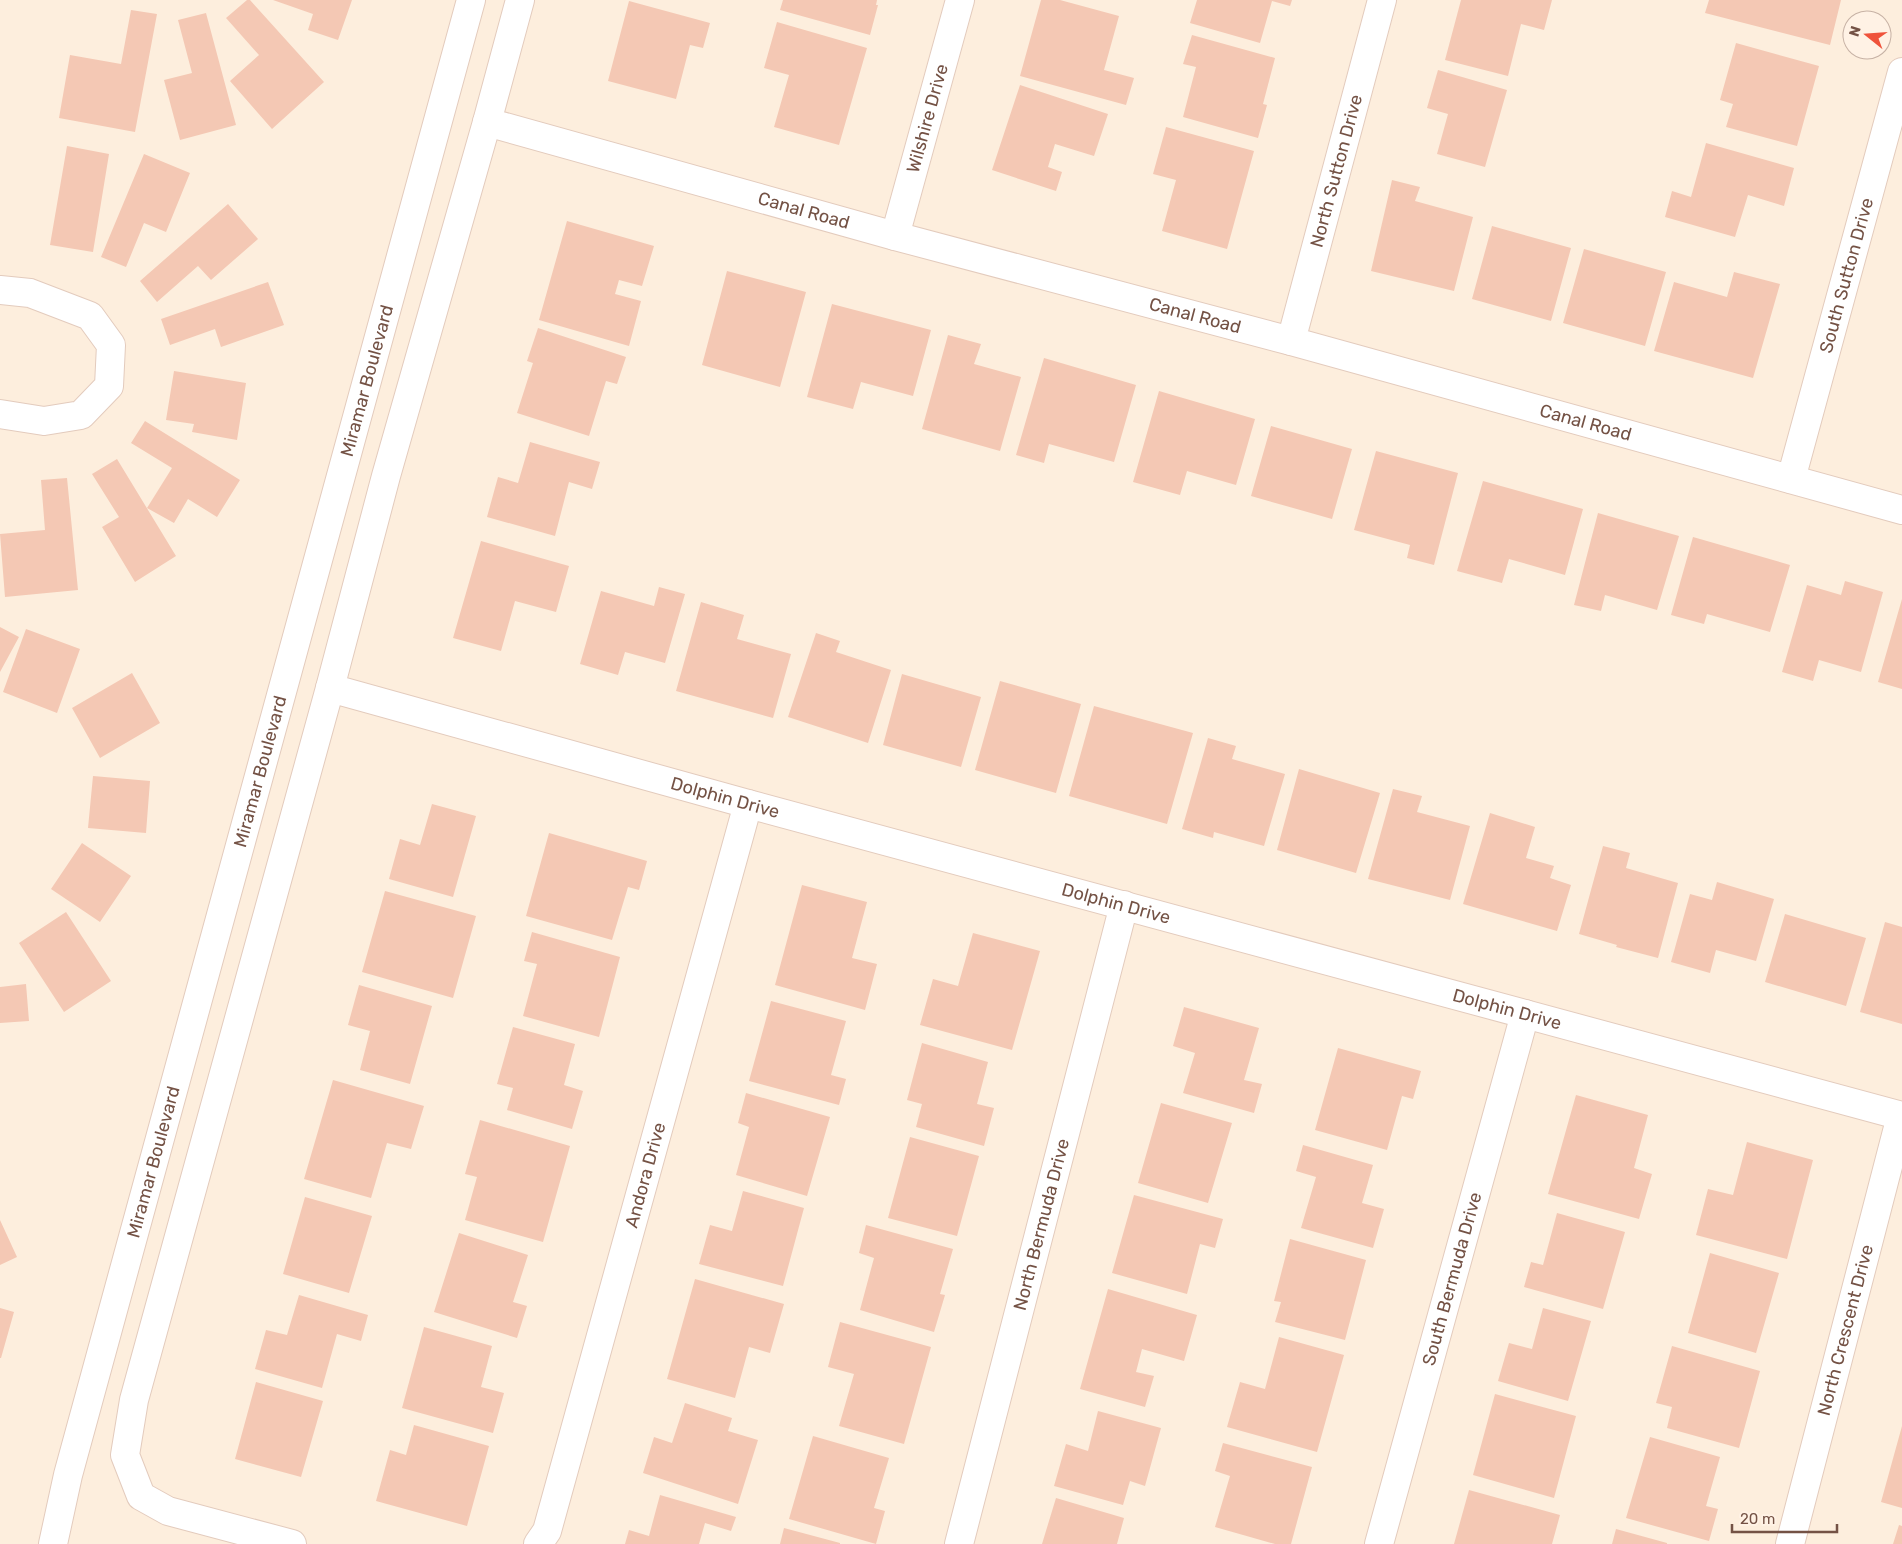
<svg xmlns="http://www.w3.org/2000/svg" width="1902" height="1544" viewBox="0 0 1902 1544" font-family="Rubik,sans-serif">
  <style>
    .building { fill: #f4c8b4 }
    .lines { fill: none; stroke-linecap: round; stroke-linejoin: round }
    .minor-casing { stroke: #e3cbbd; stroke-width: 30 }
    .tertiary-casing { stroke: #e3cbbd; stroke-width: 30 }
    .minor { stroke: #fff; stroke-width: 28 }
    .tertiary { stroke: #fff; stroke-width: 28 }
    .labels { text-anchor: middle; stroke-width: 4; stroke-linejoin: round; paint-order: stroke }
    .street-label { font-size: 18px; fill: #745245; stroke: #fff2e5 }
  </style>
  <rect width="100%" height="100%" fill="#fdeedd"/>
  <path class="building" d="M247 0H250L324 82 272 129 230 81 259 55 226 18Z
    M273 0H352L338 40 308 30 313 14Z
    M783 0H877L876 5H878L870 35 780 10Z
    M1041 0H1060L1119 16 1104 70 1134 78 1126 105 1020 76Z
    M1197 0H1292L1290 6 1272 1 1260 43 1190 23Z
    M1461 0H1552L1544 30 1521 24 1508 76 1445 60Z
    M1709 0H1841L1830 45 1705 13Z
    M629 1 710 23 703 48 690 45 676 99 608 81Z
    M131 10 157 14 135 132 59 118 70 55 121 64Z
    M206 13 236 125 180 140 164 80 192 73 178 20Z
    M777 22 867 48 839 145 774 127 789 75 764 68Z
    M1192 35 1275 58 1263 104 1267 105 1258 138 1183 117 1196 67 1183 64Z
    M1736 43 1819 66 1797 146 1726 127 1733 104 1720 100Z
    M1438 70 1507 90 1485 167 1437 154 1448 114 1427 108Z
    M1020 85 1108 114 1094 156 1055 144 1048 167 1062 172 1056 191 992 170Z
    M1166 127 1254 151 1227 249 1162 231 1176 180 1153 174Z
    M1706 143 1794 168 1784 206 1748 195 1735 237 1665 217 1672 191 1691 197Z
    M67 146 109 154 93 252 50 245Z
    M144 154 190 173 166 232 144 223 126 267 101 257Z
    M1392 180 1420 187 1415 201 1473 217 1454 291 1371 271Z
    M228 204 258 239 211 280 198 266 157 302 140 281Z
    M567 221 654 246 642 286 619 280 615 294 641 301 629 346 539 320Z
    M1492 226 1571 248 1551 321 1472 299Z
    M1584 249 1666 272 1645 346 1563 323Z
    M727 271 806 292 780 387 702 365Z
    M1734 272 1780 284 1753 378 1654 351 1674 282 1727 297Z
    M268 282 284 325 221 347 215 329 170 345 161 319Z
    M832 304 931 330 913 396 861 382 853 409 807 397Z
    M538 328 626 357 617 384 606 381 589 436 517 413 533 363 527 361Z
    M948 335 981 344 974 364 1021 377 1000 451 922 429Z
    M1044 358 1136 385 1114 462 1049 444 1044 463 1016 455Z
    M174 371 246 383 237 440 192 432 194 424 166 420Z
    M1159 391 1255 419 1236 485 1187 471 1180 495 1133 482Z
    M145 421 240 480 217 517 188 499 174 523 147 508 172 468 131 443Z
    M1271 426 1352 449 1332 519 1251 496Z
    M530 442 600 462 592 489 569 482 555 536 487 517 498 477 518 483Z
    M1376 451 1458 473 1434 565 1407 558 1410 545 1354 530Z
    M117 459 176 556 135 582 102 527 119 517 92 474Z
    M67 478 78 590 5 597 0 534 45 530 41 480Z
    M1483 481 1583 509 1565 575 1509 559 1502 583 1457 571Z
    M1598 513 1679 536 1657 610 1605 595 1601 611 1574 605Z
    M1693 537 1790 565 1770 632 1707 614 1704 624 1671 615Z
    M481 541 569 566 556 612 515 601 501 651 453 638Z
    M1845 581 1883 592 1861 672 1819 660 1813 681 1782 672 1807 585 1841 595Z
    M659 587 685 594 665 663 625 652 618 675 580 664 601 591 654 606Z
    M1902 599V689L1878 682Z
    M701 602 744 615 737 639 791 654 773 718 676 691Z
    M0 627 19 637 0 672Z
    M26 629 80 649 57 713 3 692Z
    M816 633 840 641 836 652 891 670 868 743 788 717Z
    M132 673 160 723 100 758 72 708Z
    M902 674 981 697 961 767 883 745Z
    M1000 681 1081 704 1056 793 975 770Z
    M1094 706 1193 733 1167 824 1069 796Z
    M1208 738 1236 746 1232 759 1285 774 1264 846 1214 832 1213 838 1182 829Z
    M1299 769 1380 793 1356 873 1277 850Z
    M93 776 150 781 146 833 88 828Z
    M1393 789 1422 796 1417 812 1470 826 1450 900 1368 879Z
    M432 804 476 816 453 897 389 879 400 839 420 845Z
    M1490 813 1535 827 1526 858 1554 866 1550 878 1571 885 1557 931 1463 904Z
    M549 833 647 861 639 890 628 887 612 940 526 916Z
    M82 843 131 876 100 922 51 889Z
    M1603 846 1630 853 1626 868 1678 883 1658 958 1616 947 1617 945 1579 934Z
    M1717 882 1774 899 1756 961 1716 950 1710 973 1671 962 1690 894 1712 900Z
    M802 885 867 902 852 958 877 964 865 1010 775 985Z
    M385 891 476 916 453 998 362 972Z
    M66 912 111 981 64 1012 19 943Z
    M1785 914 1866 938 1846 1006 1765 982Z
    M1885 922 1902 927V1024L1860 1012Z
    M532 932 620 957 599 1037 523 1016 537 964 524 961Z
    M973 933 1040 951 1012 1050 920 1025 933 979 958 986Z
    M26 984 29 1021 0 1023V987Z
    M359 985 432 1006 410 1084 360 1070 370 1031 348 1025Z
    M771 1001 846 1021 831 1075 846 1079 839 1105 749 1081Z
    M1184 1007 1259 1028 1244 1080 1262 1084 1254 1113 1183 1093 1195 1053 1173 1046Z
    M513 1027 575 1044 564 1085 583 1091 572 1129 507 1110 513 1088 497 1084Z
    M922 1043 988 1062 977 1104 994 1108 984 1146 916 1127 922 1104 907 1100Z
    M1338 1048 1421 1071 1413 1099 1402 1096 1387 1150 1315 1130Z
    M333 1080 424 1106 411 1149 387 1143 371 1198 304 1179Z
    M746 1093 830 1117 807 1196 736 1175 749 1127 738 1123Z
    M1576 1095 1648 1115 1634 1168 1652 1174 1639 1219 1548 1194Z
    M1161 1103 1232 1123 1208 1203 1138 1183Z
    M480 1120 570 1146 543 1242 465 1220 477 1177 465 1174Z
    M910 1137 979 1156 957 1236 888 1218Z
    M1747 1142 1813 1160 1787 1259 1696 1235 1708 1189 1733 1195Z
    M1303 1145 1373 1165 1362 1203 1384 1209 1373 1248 1301 1228 1316 1177 1296 1171Z
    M743 1191 804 1208 783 1286 699 1264 710 1225 732 1231Z
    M1134 1195 1223 1219 1215 1248 1200 1244 1187 1294 1112 1273Z
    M305 1197 372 1216 349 1293 283 1274Z
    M1557 1213 1625 1232 1603 1309 1524 1287 1531 1262 1543 1265Z
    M0 1220 17 1257 0 1265Z
    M866 1225 953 1249 940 1294 945 1295 934 1332 860 1310 874 1258 859 1253Z
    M459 1233 528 1255 513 1302 527 1306 517 1338 434 1312Z
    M1290 1239 1366 1260 1345 1340 1275 1322 1281 1302 1274 1301Z
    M1710 1253 1779 1273 1756 1353 1688 1333Z
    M695 1279 784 1304 770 1353 749 1347 735 1398 667 1379Z
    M1108 1289 1197 1315 1184 1361 1142 1349 1136 1372 1154 1376 1145 1407 1080 1389Z
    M299 1295 368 1315 361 1341 337 1334 322 1388 255 1369 266 1330 287 1335Z
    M0 1308 14 1312 1 1358H0Z
    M1543 1308 1591 1321 1568 1401 1498 1381 1509 1343 1532 1349Z
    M840 1322 931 1347 904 1444 839 1426 854 1374 828 1367Z
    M424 1327 492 1346 481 1387 504 1393 493 1433 402 1408Z
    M1279 1337 1344 1355 1317 1452 1227 1427 1240 1382 1265 1389Z
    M1672 1346 1760 1371 1739 1448 1667 1428 1672 1407 1656 1403Z
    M256 1382 323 1401 301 1477 235 1459Z
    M1495 1394 1576 1416 1554 1498 1473 1475Z
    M685 1403 732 1418 728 1431 758 1440 738 1504 643 1473 654 1437 672 1443Z
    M1098 1411 1161 1428 1145 1486 1130 1481 1123 1505 1054 1486 1066 1444 1088 1451Z
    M414 1425 489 1446 467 1526 376 1501 390 1450 406 1455Z
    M1902 1426V1508L1881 1502Z
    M813 1436 889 1458 874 1508 885 1511 876 1544 789 1519Z
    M1650 1437 1720 1457 1706 1506 1718 1509 1709 1541 1626 1518Z
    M1223 1443 1312 1467 1291 1544H1275L1215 1527 1230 1476 1215 1471Z
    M1469 1490 1560 1515 1552 1544H1454Z
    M660 1495 736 1517 731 1531 705 1523 699 1544H625L629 1530 649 1536Z
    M1056 1498 1124 1518 1117 1544H1042Z
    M1899 1525 1902 1526V1544H1893Z
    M784 1528 840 1543V1544H780Z
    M1616 1529 1667 1543V1544H1612Z"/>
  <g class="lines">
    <defs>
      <g id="minor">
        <path id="s1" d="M487 122 895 236 1291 341 1902 510"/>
        <path id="s2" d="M895 236 960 0"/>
        <path d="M0 290 30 293 90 316 111 345 109 386 81 415 44 421 0 414"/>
        <path id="s3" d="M1291 341 1382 0"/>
        <path id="s4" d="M1791 479 1902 72"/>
        <path d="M292 1544 168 1511 141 1496 125 1455 134 1400 330 688 386 476 487 122 520 0"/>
        <path id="s5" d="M538 1544 547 1531 748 804"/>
        <path id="s6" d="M959 1544 1124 905"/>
        <path id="s7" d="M1379 1544 1525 1014"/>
        <path id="s8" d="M1790 1544 1901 1116"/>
      </g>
      <g id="tertiary">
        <path id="s9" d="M330 688 748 804 1902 1116"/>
        <path id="s10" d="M53 1544 68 1475 471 0"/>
      </g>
    </defs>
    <use href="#minor" class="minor-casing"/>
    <use href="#tertiary" class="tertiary-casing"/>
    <use href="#minor" class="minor"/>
    <use href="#tertiary" class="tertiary"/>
  </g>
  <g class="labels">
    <g class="street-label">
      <text dy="6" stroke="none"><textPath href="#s2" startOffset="122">Wilshire Drive</textPath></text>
      <text dy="6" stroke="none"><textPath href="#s3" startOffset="176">North Sutton Drive</textPath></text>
      <text dy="6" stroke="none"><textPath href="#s1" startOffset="329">Canal Road</textPath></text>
      <text dy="6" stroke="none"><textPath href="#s4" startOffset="211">South Sutton Drive</textPath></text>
      <text dy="6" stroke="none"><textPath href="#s1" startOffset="734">Canal Road</textPath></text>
      <text dy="6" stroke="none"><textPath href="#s10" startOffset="1205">Miramar Boulevard</textPath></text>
      <text dy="6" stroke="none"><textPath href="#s1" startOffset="1139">Canal Road</textPath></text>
      <text dy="6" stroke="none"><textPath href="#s10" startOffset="800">Miramar Boulevard</textPath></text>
      <text dy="6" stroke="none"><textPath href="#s9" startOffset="410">Dolphin Drive</textPath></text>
      <text dy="6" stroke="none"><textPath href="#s9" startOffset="815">Dolphin Drive</textPath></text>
      <text dy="6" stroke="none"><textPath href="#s9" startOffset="1220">Dolphin Drive</textPath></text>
      <text dy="6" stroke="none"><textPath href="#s10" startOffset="395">Miramar Boulevard</textPath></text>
      <text dy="6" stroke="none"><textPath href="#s5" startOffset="385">Andora Drive</textPath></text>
      <text dy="6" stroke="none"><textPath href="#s6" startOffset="330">North Bermuda Drive</textPath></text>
      <text dy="6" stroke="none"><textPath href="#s7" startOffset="275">South Bermuda Drive</textPath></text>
      <text dy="6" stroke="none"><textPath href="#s8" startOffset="221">North Crescent Drive</textPath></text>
    </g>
  </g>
  <g transform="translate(1867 35) rotate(287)"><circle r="24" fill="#fff2e5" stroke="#c7b2a5"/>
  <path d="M0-4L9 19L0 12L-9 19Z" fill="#ef533b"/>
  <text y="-8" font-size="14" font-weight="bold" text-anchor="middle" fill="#745245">N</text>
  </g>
  <path d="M1732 1524v8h105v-8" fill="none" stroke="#745245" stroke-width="2.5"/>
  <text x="1740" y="1524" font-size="15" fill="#745245" stroke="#fff2e5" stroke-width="4" paint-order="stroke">20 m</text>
</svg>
